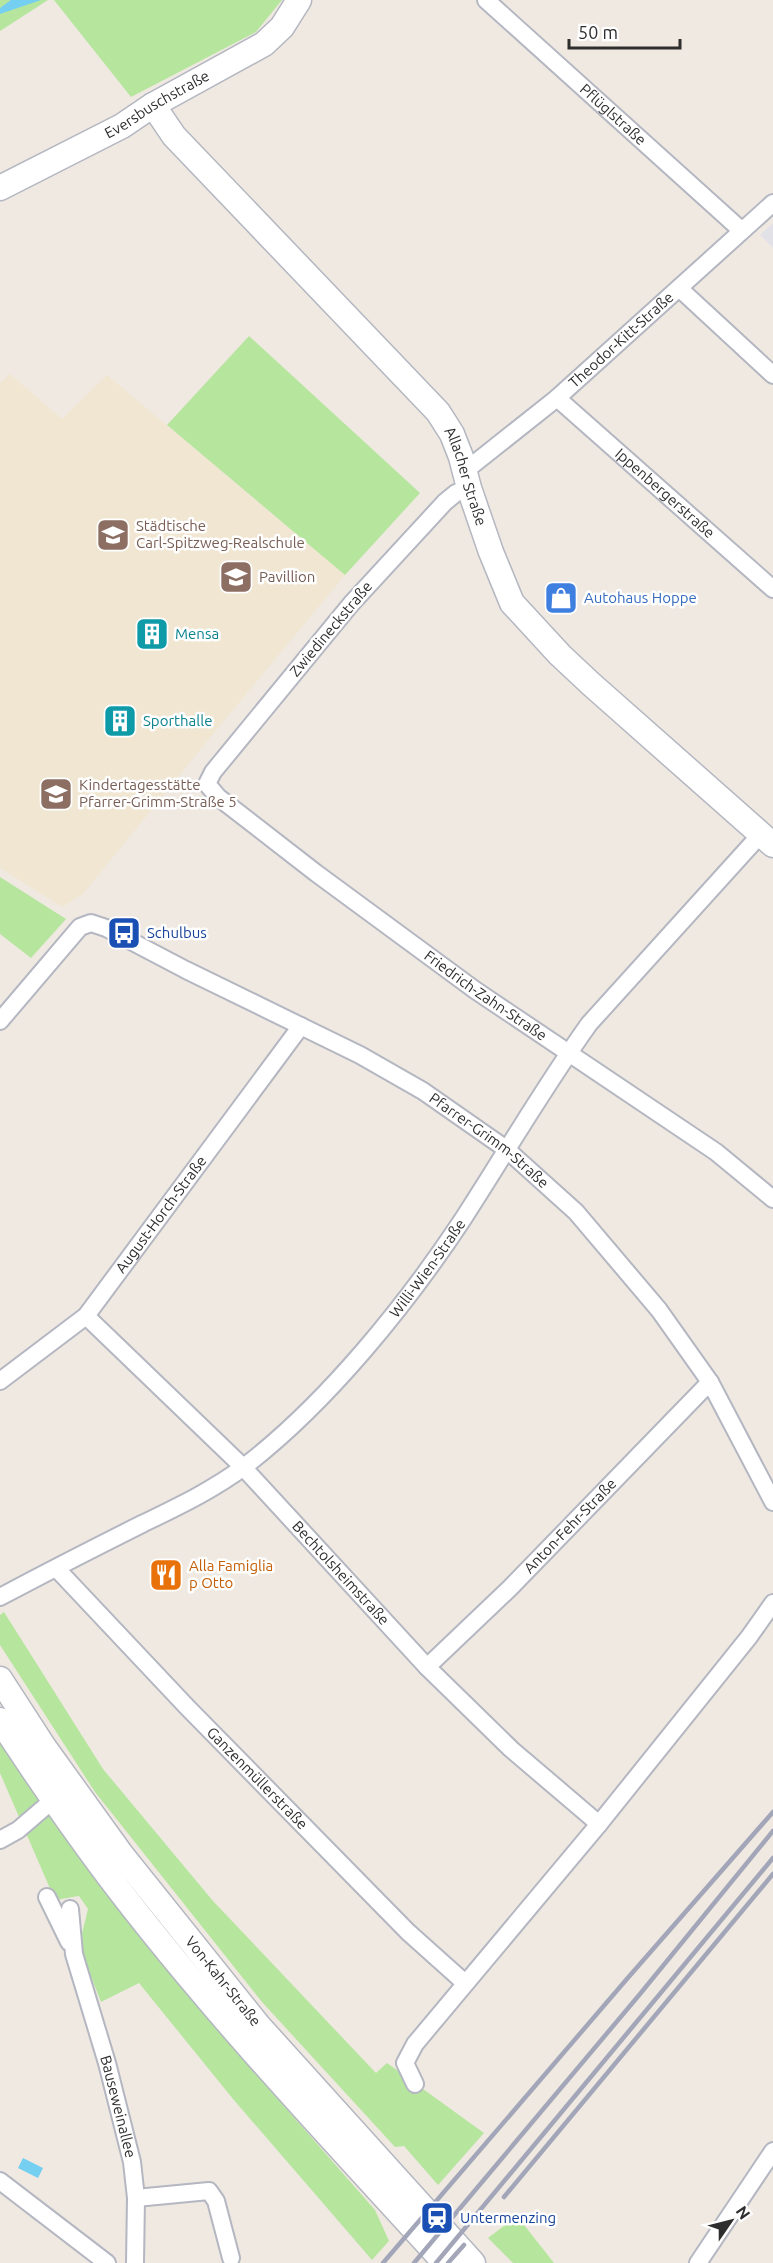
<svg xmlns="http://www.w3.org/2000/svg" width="773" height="2263" viewBox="0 0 773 2263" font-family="Ubuntu,sans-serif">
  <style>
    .industrial { fill: #e3e1e8 }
    .education { fill: #f0e6d1 }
    .green { fill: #b6e59e }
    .water { fill: #75cff0 }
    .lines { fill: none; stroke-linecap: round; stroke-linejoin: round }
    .street-casing { stroke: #b4b7c1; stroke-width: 20 }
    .secondary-casing { stroke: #b4b7c1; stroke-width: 27 }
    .street { stroke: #fff; stroke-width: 16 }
    .secondary { stroke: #fff; stroke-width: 24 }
    .rail { stroke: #a3a6b8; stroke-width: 4.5 }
    .labels { text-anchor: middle; stroke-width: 5; stroke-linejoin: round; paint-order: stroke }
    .street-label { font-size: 15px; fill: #2e2e2e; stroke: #fff }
    .education-label { font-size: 15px; fill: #785e54; stroke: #fff; text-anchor: start }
    .shop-label { font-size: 15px; fill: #366cbe; stroke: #fff; text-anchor: start }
    .culture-label { font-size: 15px; fill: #0d838f; stroke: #fff; text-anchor: start }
    .transit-label { font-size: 15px; fill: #164399; stroke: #fff; text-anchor: start }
    .food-label { font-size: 15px; fill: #c56008; stroke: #fff; text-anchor: start }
  </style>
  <rect width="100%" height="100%" fill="#efe9e1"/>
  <path class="industrial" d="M773 223V248L760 235Z"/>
  <path class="education" d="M10 374 62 419 107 375 345 575 213 734 83 894 62 907 0 868V383Z"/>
  <path class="green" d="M0 0H48L0 31Z
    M54 0H282L256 32 131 97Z
    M249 336 420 493 345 575 167 425Z
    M0 877 66 919 31 958 0 934Z
    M4 1612 103 1769 213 1901 376 2073 387 2063 484 2133 438 2185 404 2146 395 2147 262 2002 95 1792 0 1645V1615Z
    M0 1743 95 1879 235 2050 375 2210 389 2241 372 2260 233 2099 139 1983 101 2002 79 1946 88 1909 79 1896 55 1900 0 1773Z
    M517 2216 554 2263H513L488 2238Z"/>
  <path class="water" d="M11 0H41L0 14V8Z
    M23 2158 43 2168 38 2178 18 2168Z"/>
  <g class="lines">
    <defs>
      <g id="street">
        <path id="s1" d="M486 0 741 230"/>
        <path d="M680 289 773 375"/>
        <path id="s2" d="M557 398 773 589"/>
        <path id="s3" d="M465 471 557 398 773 203"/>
        <path id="s4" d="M469 488 456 493 445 502 351 604 213 772 207 784 218 797 316 873 475 990 716 1152 773 1199"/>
        <path id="s5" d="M0 1021 80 927 91 923 106 928 186 970 360 1055 423 1091 506 1149 576 1212 659 1310 710 1382 773 1502"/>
        <path id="s6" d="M86 1316 243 1467 427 1667 511 1749 599 1824"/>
        <path id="s7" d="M0 1381 86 1316 301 1026"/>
        <path id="s8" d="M56 1568 187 1707 408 1932 465 1983"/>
        <path id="s9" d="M0 1597C47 1572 94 1548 142 1524 177 1507 213 1490 245 1466 327 1403 406 1305 463 1219 505 1154 544 1087 589 1024L760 835"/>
        <path id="s10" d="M427 1667 510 1588 710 1382"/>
        <path d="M0 1840 18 1830 53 1800"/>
        <path d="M47 1897 69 1942"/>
        <path id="s11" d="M70 1909 74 1954 107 2063 132 2162 136 2198 135 2263"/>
        <path d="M415 2084 405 2063 415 2044 599 1824 749 1637 773 1603"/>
        <path d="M0 2181 107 2263"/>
        <path d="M136 2198 209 2191 216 2201 231 2258"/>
        <path d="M698 2263 773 2151"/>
      </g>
      <g id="secondary">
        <path id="s12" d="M153 105 174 136 438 412 452 434 461 457 469 488 491 552 512 603 560 655 591 684 773 845"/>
        <path id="s13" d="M0 188 122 126 153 105 264 44 282 27 299 0"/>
        <path id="s14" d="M0 1679 44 1747 121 1854 258 2025 473 2263"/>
        <path d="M0 1720C38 1778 77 1835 120 1891 220 2021 334 2141 445 2263"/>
      </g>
    </defs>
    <use href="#street" class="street-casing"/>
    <use href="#secondary" class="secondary-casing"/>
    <use href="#street" class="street"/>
    <use href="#secondary" class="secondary"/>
    <path class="rail" d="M504 2197 773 1874
      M383 2263 626 1980 773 1812
      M414 2263 640 1994 773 1831
      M436 2263 773 1858
      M448 2263 464 2245"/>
  </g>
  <defs>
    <symbol id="school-square" viewBox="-11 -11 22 22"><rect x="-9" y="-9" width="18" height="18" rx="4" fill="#8d6e63" stroke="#fff"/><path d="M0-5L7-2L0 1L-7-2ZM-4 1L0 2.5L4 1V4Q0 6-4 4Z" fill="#fff"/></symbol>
    <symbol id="shop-square" viewBox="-11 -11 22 22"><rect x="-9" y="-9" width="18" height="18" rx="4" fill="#3f7fe0" stroke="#fff"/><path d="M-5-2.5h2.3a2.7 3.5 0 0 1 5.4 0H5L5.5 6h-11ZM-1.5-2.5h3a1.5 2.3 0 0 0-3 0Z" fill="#fff"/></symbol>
    <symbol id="building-square" viewBox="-11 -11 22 22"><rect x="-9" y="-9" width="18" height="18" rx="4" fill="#0f9aa8" stroke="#fff"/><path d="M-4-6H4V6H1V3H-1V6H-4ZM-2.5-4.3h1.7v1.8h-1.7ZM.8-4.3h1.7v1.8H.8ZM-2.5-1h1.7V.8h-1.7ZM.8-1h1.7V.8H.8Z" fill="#fff"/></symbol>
    <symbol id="bus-square" viewBox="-11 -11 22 22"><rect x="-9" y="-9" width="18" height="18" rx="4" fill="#1a4fb4" stroke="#fff"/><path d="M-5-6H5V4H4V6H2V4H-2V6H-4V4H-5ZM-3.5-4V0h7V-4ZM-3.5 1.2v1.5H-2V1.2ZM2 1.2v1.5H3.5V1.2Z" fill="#fff"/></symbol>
    <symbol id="restaurant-square" viewBox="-11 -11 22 22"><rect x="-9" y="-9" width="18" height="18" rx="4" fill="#e8710a" stroke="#fff"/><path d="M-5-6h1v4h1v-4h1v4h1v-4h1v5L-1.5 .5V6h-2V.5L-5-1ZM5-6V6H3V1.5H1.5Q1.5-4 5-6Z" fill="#fff"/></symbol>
    <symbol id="station-square" viewBox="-11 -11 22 22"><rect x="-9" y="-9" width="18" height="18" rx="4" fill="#1a4fb4" stroke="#fff"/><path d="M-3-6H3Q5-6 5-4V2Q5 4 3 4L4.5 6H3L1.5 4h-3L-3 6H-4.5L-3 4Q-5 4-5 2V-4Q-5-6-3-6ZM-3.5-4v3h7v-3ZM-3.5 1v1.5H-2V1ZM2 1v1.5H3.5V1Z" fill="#fff"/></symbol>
  </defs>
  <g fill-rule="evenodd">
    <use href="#school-square" x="94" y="516" width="38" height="38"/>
    <use href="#school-square" x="217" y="558" width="38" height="38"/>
    <use href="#shop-square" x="542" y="579" width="38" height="38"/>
    <use href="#building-square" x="133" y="615" width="38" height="38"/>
    <use href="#building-square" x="101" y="702" width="38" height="38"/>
    <use href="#school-square" x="37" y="775" width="38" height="38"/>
    <use href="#bus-square" x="105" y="914" width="38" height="38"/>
    <use href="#restaurant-square" x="147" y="1556" width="38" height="38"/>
    <use href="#station-square" x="418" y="2199" width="38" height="38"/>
  </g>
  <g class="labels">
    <g class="street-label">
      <text dy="5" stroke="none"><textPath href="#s13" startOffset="178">Eversbuschstraße</textPath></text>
      <text dy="5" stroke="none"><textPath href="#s1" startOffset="171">Pflüglstraße</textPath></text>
      <text dy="5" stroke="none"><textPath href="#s3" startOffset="204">Theodor-Kitt-Straße</textPath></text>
      <text dy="5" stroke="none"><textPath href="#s12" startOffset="490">Allacher Straße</textPath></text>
      <text dy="5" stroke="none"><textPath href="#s2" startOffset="144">Ippenbergerstraße</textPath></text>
      <text transform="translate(331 629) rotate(-50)" y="5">Zwiedineckstraße</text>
      <text dy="5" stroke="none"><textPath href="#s4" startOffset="748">Friedrich-Zahn-Straße</textPath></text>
      <text dy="5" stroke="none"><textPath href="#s5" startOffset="590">Pfarrer-Grimm-Straße</textPath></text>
      <text dy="5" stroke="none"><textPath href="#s7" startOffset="234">August-Horch-Straße</textPath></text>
      <text dy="5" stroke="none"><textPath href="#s9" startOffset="548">Willi-Wien-Straße</textPath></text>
      <text dy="5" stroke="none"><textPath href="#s10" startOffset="201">Anton-Fehr-Straße</textPath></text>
      <text dy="5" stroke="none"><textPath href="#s6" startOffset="362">Bechtolsheimstraße</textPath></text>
      <text dy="5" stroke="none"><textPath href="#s8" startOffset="291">Ganzenmüllerstraße</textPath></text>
      <text dy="5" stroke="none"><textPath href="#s14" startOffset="376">Von-Kahr-Straße</textPath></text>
      <text dy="5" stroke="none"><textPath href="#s11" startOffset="204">Bauseweinallee</textPath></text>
    </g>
    <g class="education-label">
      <text x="136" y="531">Städtische<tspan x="136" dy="17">Carl-Spitzweg-Realschule</tspan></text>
      <text x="259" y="582">Pavillion</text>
      <text x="79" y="790">Kindertagesstätte<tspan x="79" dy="17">Pfarrer-Grimm-Straße 5</tspan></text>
    </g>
    <g class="shop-label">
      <text x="584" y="603">Autohaus Hoppe</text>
    </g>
    <g class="culture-label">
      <text x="175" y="639">Mensa</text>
      <text x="143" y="726">Sporthalle</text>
    </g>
    <g class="transit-label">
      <text x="147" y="938">Schulbus</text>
      <text x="460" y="2223">Untermenzing</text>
    </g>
    <g class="food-label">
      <text x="189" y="1571">Alla Famiglia<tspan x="189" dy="17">p Otto</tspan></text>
    </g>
  </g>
  <g transform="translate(731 2221) rotate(55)" stroke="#ffffff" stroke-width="4.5" paint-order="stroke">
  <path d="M0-4.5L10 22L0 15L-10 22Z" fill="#2e2e2e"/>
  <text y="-9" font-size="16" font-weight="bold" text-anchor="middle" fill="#2e2e2e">N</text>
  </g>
  <path d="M569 39v9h111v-9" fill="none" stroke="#2e2e2e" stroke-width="3"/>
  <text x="578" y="39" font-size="18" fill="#2e2e2e" stroke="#ffffff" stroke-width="4.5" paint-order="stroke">50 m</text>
</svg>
